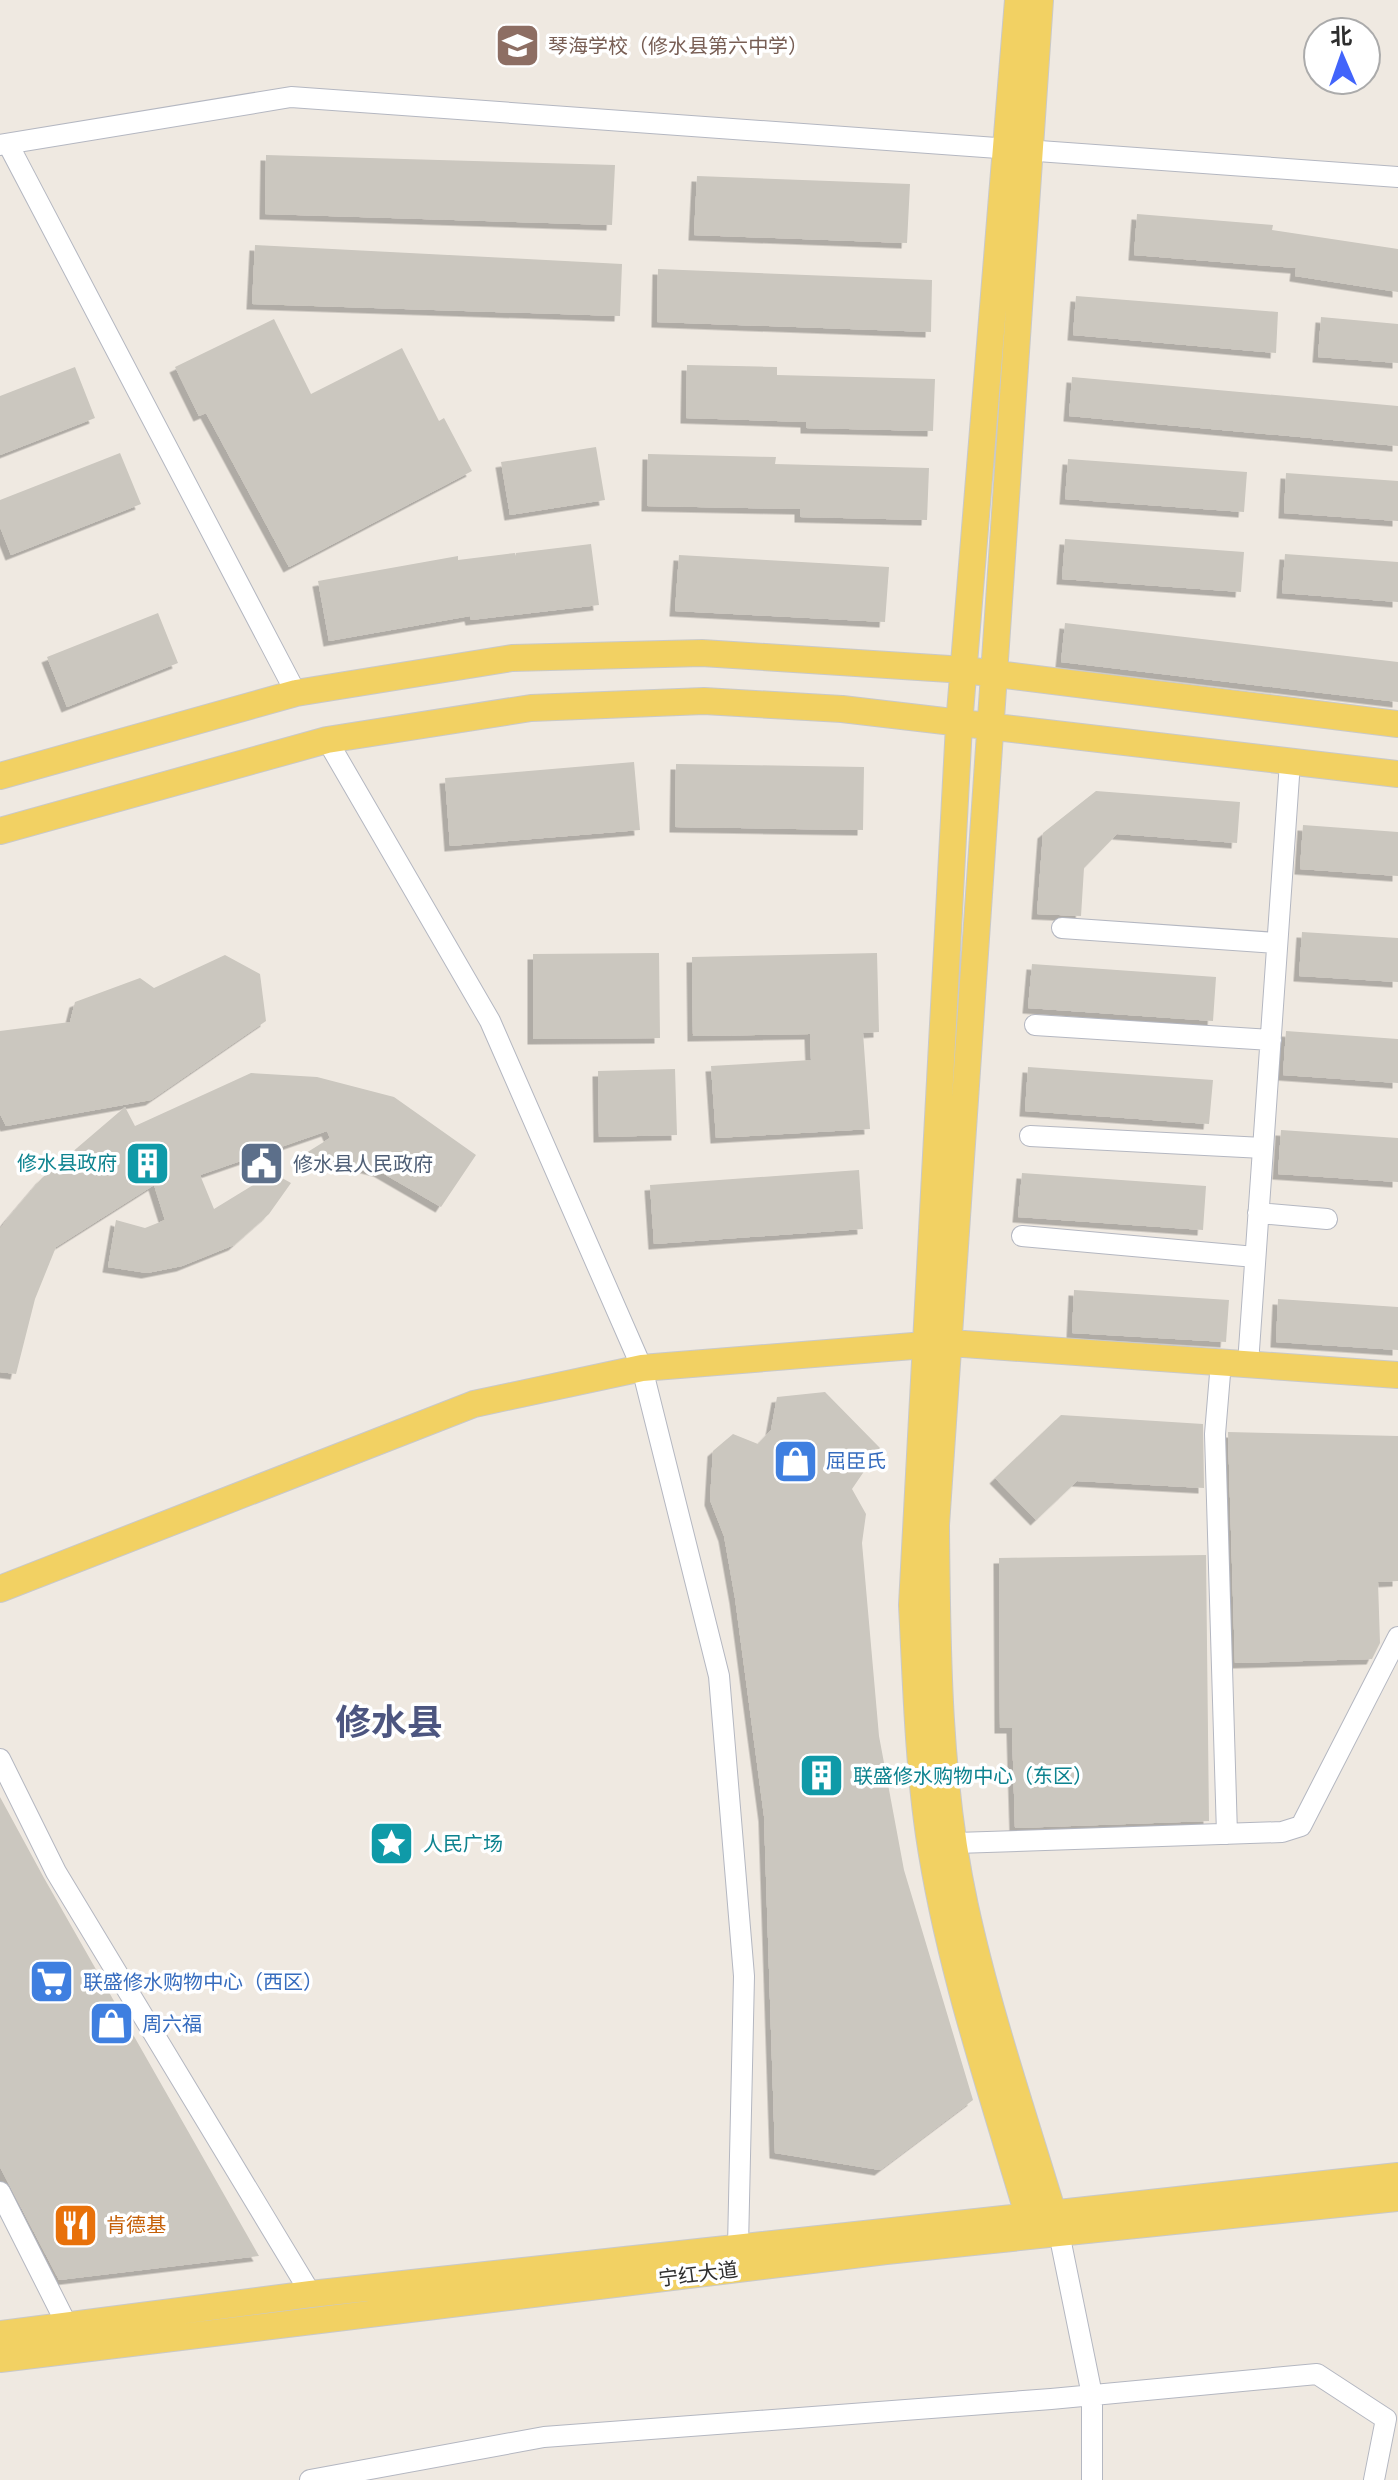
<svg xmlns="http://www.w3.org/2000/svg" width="1398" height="2480" viewBox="0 0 1398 2480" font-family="Inter,'Noto Sans SC',sans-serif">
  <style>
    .building { fill: #cbc7bf; filter: url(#shadow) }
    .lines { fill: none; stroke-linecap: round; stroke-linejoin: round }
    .minor-casing { stroke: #b4b7c1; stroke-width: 22 }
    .major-casing { stroke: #c9c9c9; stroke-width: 28 }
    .minor { stroke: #fff; stroke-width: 20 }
    .major { stroke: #f2d163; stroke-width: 26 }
    .labels { text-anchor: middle; stroke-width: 7; stroke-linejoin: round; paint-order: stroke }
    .education-label { font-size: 20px; fill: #785e54; stroke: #fff; text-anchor: start }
    .culture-label { font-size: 20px; fill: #0d838f; stroke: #fff; text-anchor: start }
    .service-label { font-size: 20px; fill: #4e5e75; stroke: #fff; text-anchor: start }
    .shop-label { font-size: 20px; fill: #366cbe; stroke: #fff; text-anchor: start }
    .food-label { font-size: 20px; fill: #c56008; stroke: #fff; text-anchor: start }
    .street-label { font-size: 20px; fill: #2e2e2e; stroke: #fff }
    .town-label { font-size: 36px; font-weight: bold; fill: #4d5680; stroke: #fff }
  </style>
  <defs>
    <filter id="shadow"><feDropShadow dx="-5.5" dy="5.5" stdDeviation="0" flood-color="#0004"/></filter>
  </defs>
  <rect width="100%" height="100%" fill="#efe9e1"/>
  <path class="building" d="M266 155 615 165 612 225 265 214Z
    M697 176 910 184 907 243 694 235Z
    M1137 214 1273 225 1272 230 1398 249V292L1295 276 1296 268 1134 255Z
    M255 245 622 264 620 316 252 304Z
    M658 269 932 280 931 332 657 322Z
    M1076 296 1278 312 1276 353 1073 335Z
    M1321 317 1398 324V363L1318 357Z
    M274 319 311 394 402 348 439 421 444 418 472 471 289 567 206 413 199 416 175 367Z
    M687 365 777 367V375L935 379 933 431 806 428V422L686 418Z
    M75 367 95 418 0 455V396Z
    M1072 377 1398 406V446L1069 416Z
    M596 447 605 500 510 515 501 462Z
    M120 453 141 504 11 555 0 527V500Z
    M648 454 776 457 775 464 929 468 927 520 800 517V509L647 506Z
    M1068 459 1247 472 1244 512 1065 499Z
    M1286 473 1398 481V521L1284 513Z
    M1065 539 1244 552 1241 592 1062 579Z
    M591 544 599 605 471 620 470 616 329 641 318 581 458 556V560L515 553 516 556V553Z
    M1285 554 1398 562V602L1282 593Z
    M679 555 889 567 885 622 675 611Z
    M158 613 178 663 67 707 47 657Z
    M1065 623 1398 662V702L1061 662Z
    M634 762 640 830 450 846 445 778Z
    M676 764 864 767 863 830 675 827Z
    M1096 791 1240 802 1237 843 1117 834 1084 868 1081 916 1037 914 1043 833Z
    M1303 825 1398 832V876L1300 869Z
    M1302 932 1398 938V982L1299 976Z
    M659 953 660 1038 533 1039V954Z
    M877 953 879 1032 863 1033 870 1129 716 1138 711 1066 811 1060 810 1034 693 1036 692 957Z
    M225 955 260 974 266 1021 151 1100 6 1126 0 1114V1031L70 1022 75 1002 140 978 154 988Z
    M1032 964 1216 977 1213 1021 1028 1008Z
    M1286 1031 1398 1039V1083L1283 1075Z
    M1028 1067 1213 1080 1209 1124 1025 1111Z
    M675 1069 677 1135 599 1137 598 1071Z
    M251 1073 317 1077 394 1097 476 1155 441 1207 379 1171 306 1153 330 1138 327 1131 200 1175 214 1209 273 1173 291 1183 269 1214 234 1245 182 1266 147 1273 108 1267 116 1220 145 1228 165 1220 154 1185 56 1247 35 1299 16 1374 0 1372V1229L8 1218 42 1178 125 1107 135 1126Z
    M1281 1130 1398 1138V1182L1278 1174Z
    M859 1170 863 1229 654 1244 650 1185Z
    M1022 1173 1206 1186 1203 1230 1018 1217Z
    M1074 1290 1229 1300 1226 1342 1072 1333Z
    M1278 1299 1398 1307V1350L1276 1342Z
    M825 1392 880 1448 852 1489 866 1514 862 1543 879 1736 904 1870 973 2100 880 2170 775 2153 764 1816 735 1598 724 1536 710 1500 713 1451 733 1434 758 1444 771 1430 777 1397Z
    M1061 1415 1203 1424 1204 1488 1077 1481 1036 1520 995 1478Z
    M1228 1432 1398 1436V1581L1378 1582 1380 1643 1372 1659 1235 1663Z
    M1206 1555 1209 1821 1015 1828 1012 1728H1000L999 1558Z
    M0 1797 44 1878 259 2256 59 2280 0 2167Z"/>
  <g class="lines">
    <defs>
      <path id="minor" d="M8 144 296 693
        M0 145 291 97 1398 177
        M327 740 490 1021 642 1368 719 1676 744 1976 738 2246
        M1062 928 1277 943
        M1035 1025 1271 1040
        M1030 1136 1263 1148
        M1258 1213 1327 1219
        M1022 1236 1255 1257
        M1221 1362 1215 1434 1227 1834
        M1248 1364 1290 762
        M0 1759 56 1872 311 2294
        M943 1840 956 1843 1282 1832 1301 1826 1398 1637
        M0 2192 67 2325
        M1059 2233 1092 2395V2480
        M310 2480 544 2437 1051 2399 1317 2374 1386 2419 1374 2480"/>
      <path id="major" d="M1018 0 959 725 912 1605C916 1682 918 1759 929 1835 949 1971 996 2104 1034 2235
        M1040 0 936 1525C937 1651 938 1783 965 1906 989 2016 1027 2125 1059 2233
        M0 776 296 693 512 658 702 653 965 670 1398 724
        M0 831 327 740 531 708 704 701 842 709 1398 774
        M0 1589 474 1404 642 1368 950 1343 1398 1375
        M0 2334 311 2294 1398 2176
        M0 2359 886 2251 1398 2198"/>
    </defs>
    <use href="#minor" class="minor-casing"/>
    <use href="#major" class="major-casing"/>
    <use href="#minor" class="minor"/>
    <use href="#major" class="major"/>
  </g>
  <defs>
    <symbol id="school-square" viewBox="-11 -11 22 22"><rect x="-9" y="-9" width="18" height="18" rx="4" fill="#8d6e63" stroke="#fff"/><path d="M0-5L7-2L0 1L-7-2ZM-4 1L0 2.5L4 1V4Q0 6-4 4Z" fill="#fff"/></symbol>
    <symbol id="building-square" viewBox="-11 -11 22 22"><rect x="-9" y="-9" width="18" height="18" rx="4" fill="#0f9aa8" stroke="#fff"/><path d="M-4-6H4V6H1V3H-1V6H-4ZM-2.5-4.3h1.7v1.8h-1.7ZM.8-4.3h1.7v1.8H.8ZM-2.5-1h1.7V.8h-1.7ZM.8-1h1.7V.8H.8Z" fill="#fff"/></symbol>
    <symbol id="civic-square" viewBox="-11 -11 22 22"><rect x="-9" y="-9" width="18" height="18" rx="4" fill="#5c6f8a" stroke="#fff"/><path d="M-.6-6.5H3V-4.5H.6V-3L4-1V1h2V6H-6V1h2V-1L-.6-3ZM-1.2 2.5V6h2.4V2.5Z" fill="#fff"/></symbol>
    <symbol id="shop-square" viewBox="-11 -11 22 22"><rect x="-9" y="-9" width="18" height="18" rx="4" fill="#3f7fe0" stroke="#fff"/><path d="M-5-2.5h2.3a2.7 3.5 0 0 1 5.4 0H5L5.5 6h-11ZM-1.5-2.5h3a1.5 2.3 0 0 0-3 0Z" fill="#fff"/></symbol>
    <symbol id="sight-square" viewBox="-11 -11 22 22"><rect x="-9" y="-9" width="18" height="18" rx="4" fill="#0f9aa8" stroke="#fff"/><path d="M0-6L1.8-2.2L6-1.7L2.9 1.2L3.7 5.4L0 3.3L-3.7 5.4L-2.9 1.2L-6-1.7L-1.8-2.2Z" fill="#fff"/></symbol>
    <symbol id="supermarket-square" viewBox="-11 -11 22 22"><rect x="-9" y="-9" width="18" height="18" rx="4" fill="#3f7fe0" stroke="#fff"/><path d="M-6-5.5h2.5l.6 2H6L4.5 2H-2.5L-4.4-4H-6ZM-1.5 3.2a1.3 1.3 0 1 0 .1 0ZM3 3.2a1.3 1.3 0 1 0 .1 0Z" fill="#fff"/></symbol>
    <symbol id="restaurant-square" viewBox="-11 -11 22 22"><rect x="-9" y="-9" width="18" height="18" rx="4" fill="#e8710a" stroke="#fff"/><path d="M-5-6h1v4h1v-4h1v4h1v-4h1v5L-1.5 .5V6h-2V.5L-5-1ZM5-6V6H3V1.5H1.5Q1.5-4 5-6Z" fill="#fff"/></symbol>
  </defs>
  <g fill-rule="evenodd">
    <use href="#school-square" x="492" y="20" width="51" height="51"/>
    <use href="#building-square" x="122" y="1138" width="51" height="51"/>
    <use href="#civic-square" x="236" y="1138" width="51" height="51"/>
    <use href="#shop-square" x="770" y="1436" width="51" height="51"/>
    <use href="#building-square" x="796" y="1750" width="51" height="51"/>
    <use href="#sight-square" x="366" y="1818" width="51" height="51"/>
    <use href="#supermarket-square" x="26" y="1956" width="51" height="51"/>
    <use href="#shop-square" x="86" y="1998" width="51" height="51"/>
    <use href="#restaurant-square" x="50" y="2200" width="51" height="51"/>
  </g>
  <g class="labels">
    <g class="education-label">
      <text x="548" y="53">琴海学校（修水县第六中学）</text>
    </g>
    <g class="culture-label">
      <text x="117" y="1170" text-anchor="end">修水县政府</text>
      <text x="853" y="1783">联盛修水购物中心（东区）</text>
      <text x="423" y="1851">人民广场</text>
    </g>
    <g class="service-label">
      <text x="293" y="1171">修水县人民政府</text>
    </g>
    <g class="shop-label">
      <text x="826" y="1468">屈臣氏</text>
      <text x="83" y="1989">联盛修水购物中心（西区）</text>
      <text x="142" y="2031">周六福</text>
    </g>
    <g class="food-label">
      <text x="106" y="2232">肯德基</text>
    </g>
    <g class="street-label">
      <text transform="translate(698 2274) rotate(-7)" y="7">宁红大道</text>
    </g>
    <g class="town-label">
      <text x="389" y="1735">修水县</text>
    </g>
  </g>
  <g transform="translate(1342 56) rotate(358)"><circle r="38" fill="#ffffff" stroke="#ababab" stroke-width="2"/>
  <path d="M0-6L14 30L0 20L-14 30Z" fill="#4264fb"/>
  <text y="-12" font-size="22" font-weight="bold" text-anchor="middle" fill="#2e2e2e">北</text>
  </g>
</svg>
